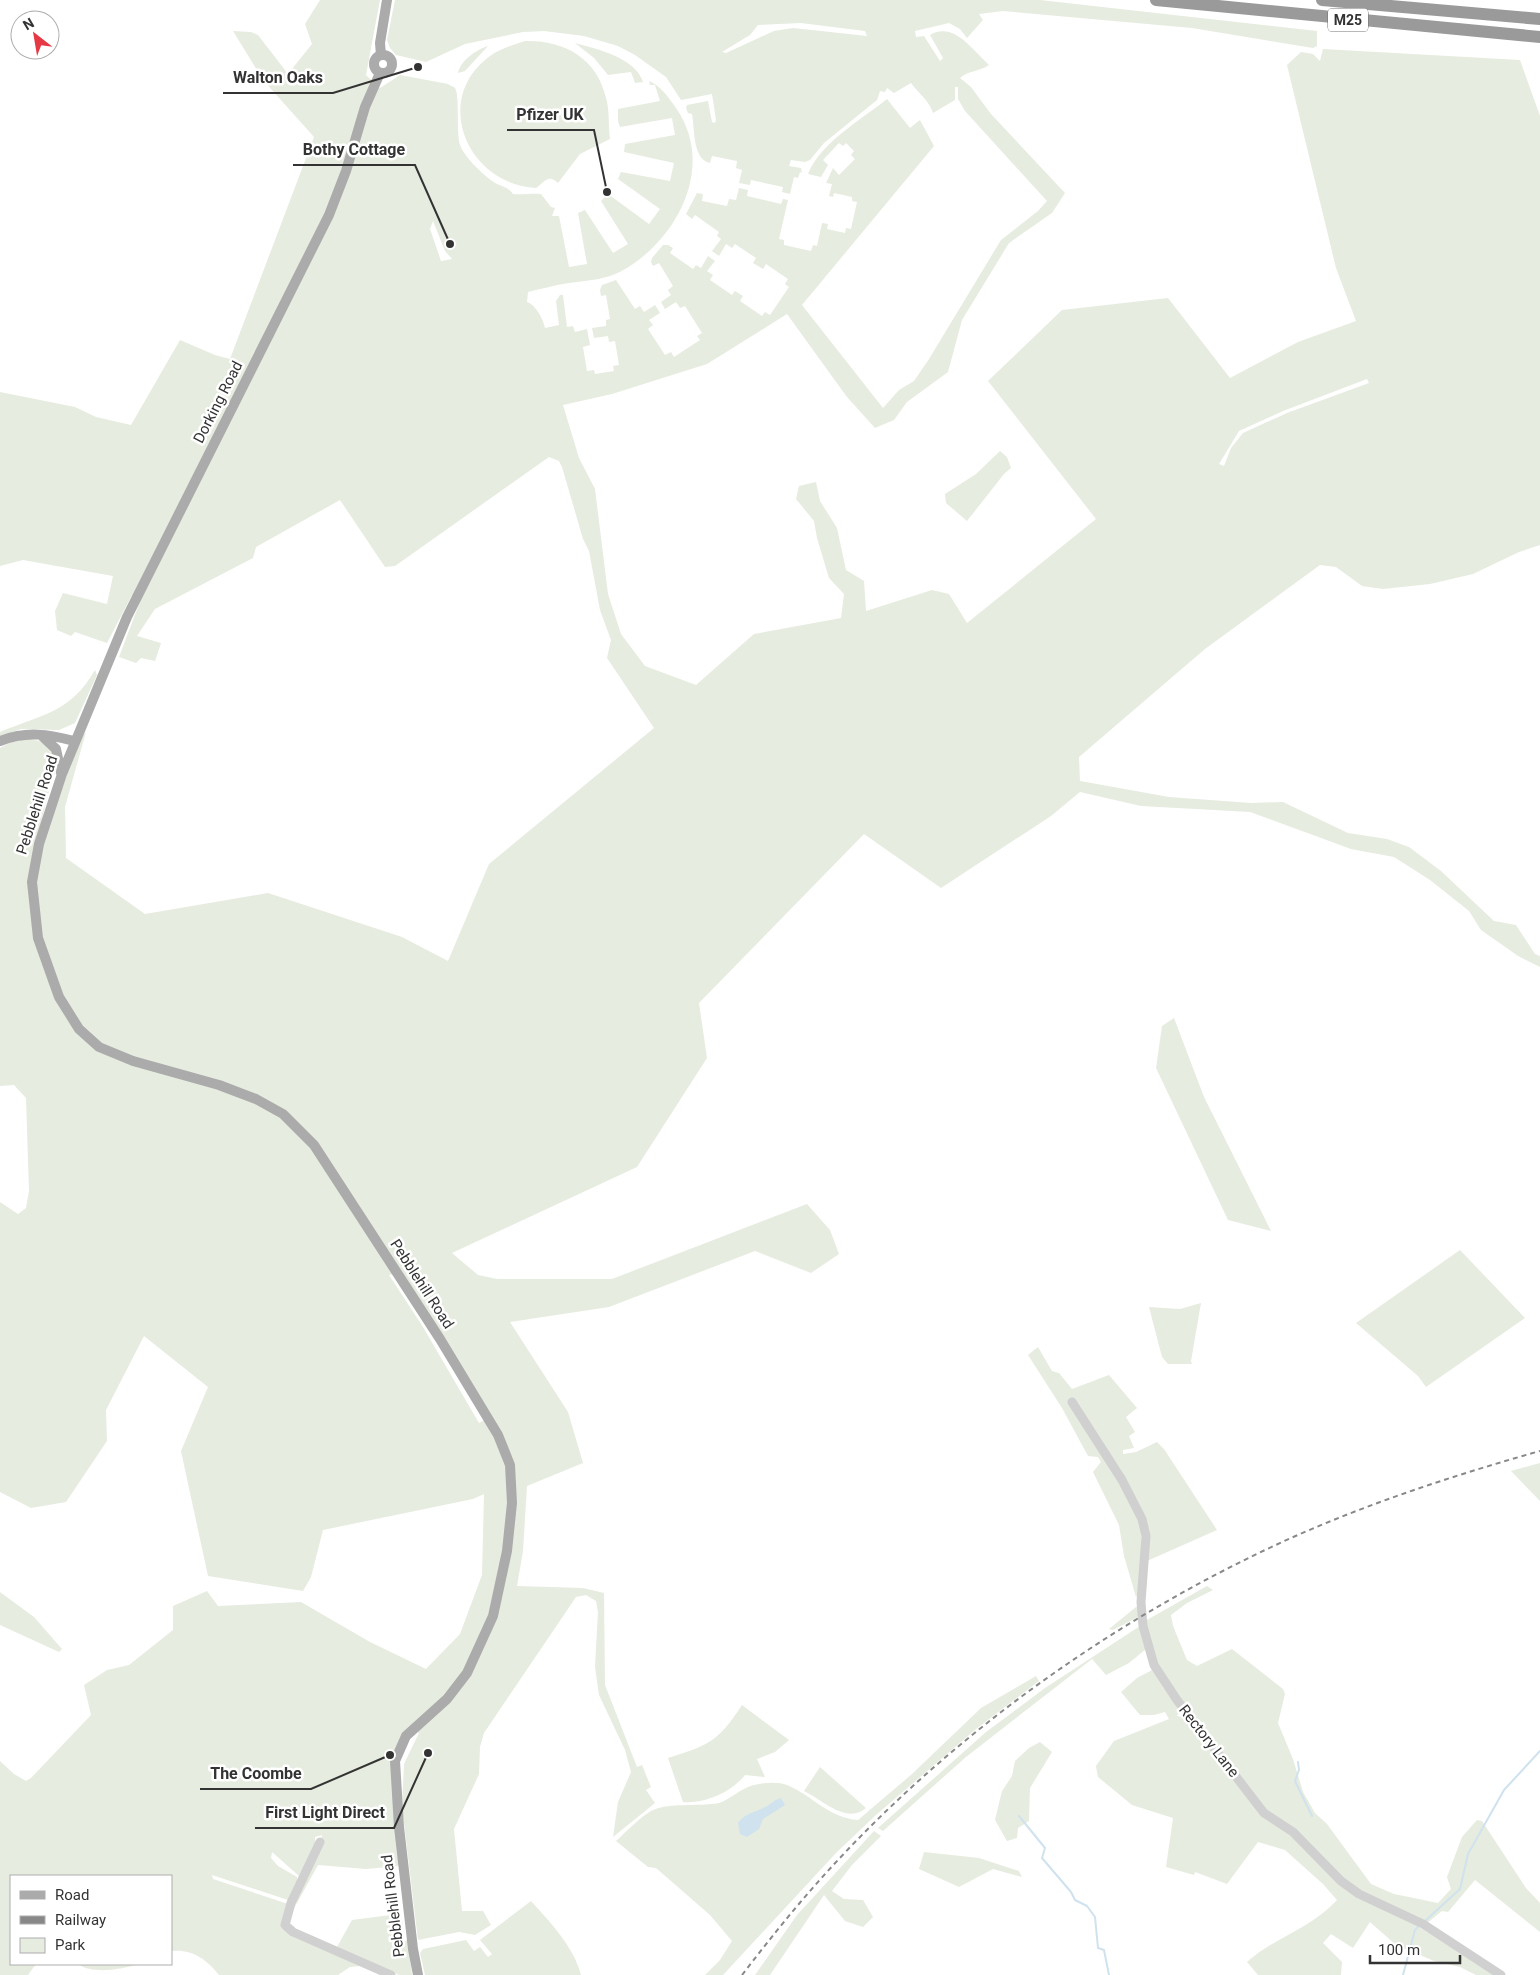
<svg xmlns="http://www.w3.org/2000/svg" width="1540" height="1975" viewBox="0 0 1540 1975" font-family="Roboto,sans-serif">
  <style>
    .green { fill: #e6ecdf; fill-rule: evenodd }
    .water { fill: #cfe2ee }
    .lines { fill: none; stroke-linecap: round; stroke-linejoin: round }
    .stream { stroke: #cfe2ee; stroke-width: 2 }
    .minor { stroke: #d0d0d0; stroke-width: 9 }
    .major { stroke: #ababab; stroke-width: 10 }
    .highway { stroke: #9a9a9a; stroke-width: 12 }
    .rail { stroke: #888; stroke-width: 2; stroke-dasharray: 5 4; stroke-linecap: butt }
    .labels { text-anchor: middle; stroke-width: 5; stroke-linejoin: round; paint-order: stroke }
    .shield { fill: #fff; stroke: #707070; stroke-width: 1 }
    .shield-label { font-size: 14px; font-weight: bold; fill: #333 }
    .street-label { font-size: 15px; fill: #333; stroke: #fff }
    .leader { fill: none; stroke: #333; stroke-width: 2 }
    .callout-dot { fill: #333; stroke: #fff; stroke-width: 2 }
    .callout-label { font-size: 16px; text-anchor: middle; font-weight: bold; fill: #333; stroke: #fff; stroke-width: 5; stroke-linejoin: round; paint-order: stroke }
  </style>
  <rect width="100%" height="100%" fill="#fff"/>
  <path class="green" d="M320 0H380L366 75 380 88 400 75 448 84C450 86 453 86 455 88 460 95 456 131 460 145 464 157 486 178 497 184 504 187 509 188 513 194 524 195 531 193 541 194L551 207 555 208 552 216H559L569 267 587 264 578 213 585 210 613 253 628 244 601 201 608 194 649 224 660 209 618 179 621 172 670 181 674 163 624 152 625 144 675 135 672 118 620 127 618 121V109L660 101 655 85H650L649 81C660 85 669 98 676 108 715 164 680 235 627 268 607 280 591 280 569 283 555 285 541 289 528 292L527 302C536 305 543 319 545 328L559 325 556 301 560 295H563L567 327 573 326 575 332 587 329 590 345 583 347 587 371 594 370 595 374 614 371 613 366 619 365 615 341 609 342 608 336 594 338 592 328 606 326V320L610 319 606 295 601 296 600 290 602 285 616 280 635 309 640 306 644 312 655 305 660 313 649 320 653 325 648 329 665 355 671 352 674 357 700 340 697 336 702 333 685 306 680 308 676 302 665 309 661 302 671 295 668 290 673 286 659 263 653 266 651 262 652 258 663 245H668L673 248 670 253 693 269 696 265 701 268 708 256 715 261 707 271 713 275 710 280 732 295 735 291 743 296 740 301 762 316 765 312 770 315 789 287 785 284 788 279 766 264 763 269 753 263 756 258 735 244 732 248 726 244 719 256 712 251 721 239 717 236 719 232 695 215 692 219 686 214 697 193 703 194 702 201 727 206 729 199 736 200 739 188 748 190 747 196 781 204 783 199 788 200 779 239 784 240V245L811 251 813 245 817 246 822 223 828 224 827 229 845 233 846 228 851 229 857 202 852 201V197L834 193 833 197 829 196 832 184 826 183 833 168 839 175 855 159 851 155 854 151 846 143 843 146 839 143 823 160 828 165 821 177 808 174C821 142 861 120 887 99L910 128 920 120 934 146 802 305 883 408 899 390 914 381 929 359 1001 240 1038 211 1047 201 965 111 958 99V87H955V100L933 113C929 100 919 94 911 83L894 93 887 88 885 92 880 91 877 100 824 143 810 160 805 162 791 160 789 166 801 168 802 173 800 172 798 178 794 177 790 194 782 192 783 187 751 180 750 185 739 183 742 170 736 168 737 161 712 156 710 163C692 159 695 128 692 114L688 113 686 108 687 105 708 101 712 122 715 123 716 120 712 94 681 100 666 77 635 55 618 46 584 36 544 31 523 32 465 44 426 62 396 55 390 48 387 40 395 0H1040L1317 31V46L1313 48 1192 28 1003 11 979 14 983 20 967 38 960 29 949 23 915 31 916 37 924 36 940 61 943 58 930 35C953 22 970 47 986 62L989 65C979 72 969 70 960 78L971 87 991 114 1065 193 1052 213 1009 243 962 320 948 372 907 402 894 420 875 428 847 397 787 314 707 364 612 394 563 405 579 458 595 489 608 594 621 634 645 666 696 685 754 634 841 618 844 594 829 578 817 538 814 521 796 499 799 486 816 482 820 501 837 528 846 570 864 581 866 611 932 590 949 594 967 623 1096 519 988 381 1062 310 1168 298 1230 378 1298 342 1356 321 1336 268 1287 65 1301 52 1313 54 1320 61 1323 49 1520 60 1540 116V545L1519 552 1473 574 1430 584 1383 589 1362 586 1336 567 1320 565 1205 649 1079 757 1080 781 1169 797 1251 803 1283 802 1348 833 1387 839 1409 847 1441 871 1494 921 1516 925 1535 954 1540 956V967L1518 956 1481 930 1469 911 1430 880 1394 857 1351 849 1250 812 1141 806 1080 792 1051 816 941 888 864 834 699 1003 707 1058 637 1167 452 1253 478 1275 497 1279H612L807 1204 830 1230 839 1254 811 1273 755 1251 609 1307 510 1322 568 1412 583 1463 527 1486 523 1551 517 1586 583 1588 604 1593 605 1685 637 1767 642 1765 651 1787 646 1790 655 1803 613 1837 618 1802 631 1772 625 1750 599 1695 595 1667 598 1612 596 1601 586 1595 576 1597 484 1733 480 1747 479 1774 454 1829 462 1911H483L491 1925 475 1935 459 1932 418 1940 402 1807 404 1764 419 1733 412 1727 398 1743 399 1866 366 1869 318 1865 292 1912 320 1847 322 1835 315 1837V1845L299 1876 272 1852 271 1858 278 1866 297 1877 298 1884 288 1900 212 1875 213 1879 288 1904 281 1928 360 1966 350 1967 338 1975H219C206 1959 193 1949 171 1951V1876H11V1964H36L28 1975H0V1761L14 1774 26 1781 31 1778 91 1715 84 1685 107 1670 129 1665 173 1630V1606L207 1591 218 1606 301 1602 370 1642 426 1669 460 1634 482 1575 484 1494 473 1499 323 1530 311 1577 303 1591 208 1576 181 1451 208 1387 144 1336 106 1410 107 1441 66 1502 31 1508 0 1492V1202L18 1214 26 1208 29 1191 26 1098 14 1085 0 1086V748C21 735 53 734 56 765 57 772 51 781 50 787 43 815 36 842 30 870L35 881 41 844 81 738 86 732 65 807 66 858 145 914 268 893 402 937 448 961 489 864 654 728 607 658 611 640 600 610 589 551 583 539 562 467 559 461 549 457 395 566 385 567 340 500 256 547 253 558 155 609 137 636 161 643 155 661 141 658 136 663 119 657 141 599 132 595 107 643 75 632 71 636 57 630 55 611 63 593 107 604 113 576 23 560 0 566V392L75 407 96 417 131 425 180 340 215 355 230 359 314 137 263 80 233 31 251 32 258 35 288 74 312 44 305 24ZM801 23 865 31 867 36 793 28 774 31 726 53 722 52 750 35 758 25ZM433 221 445 251 452 259 441 261 430 229ZM1367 379 1369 383 1287 413 1243 433 1231 448 1224 466 1219 464 1239 431 1283 411ZM398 1273 490 1417 479 1423 423 1327 389 1275Z
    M525 41C564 40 597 58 606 98 610 112 608 125 610 139L580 154 558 183C548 173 544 183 536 188 467 184 431 99 490 56 501 48 513 45 525 41Z
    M575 43C597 49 636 58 643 82L635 83 631 72 608 75 594 58Z
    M488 46 465 71 458 73C461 60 476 50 488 46Z
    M1000 451 1007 457 1011 468 1004 474 967 521 946 503 945 494 976 474Z
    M95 670 97 675 75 723 59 730 21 729 0 736V732C43 714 70 713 95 670Z
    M1174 1018 1204 1097 1271 1231 1228 1220 1156 1068 1162 1026Z
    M1460 1250 1525 1318 1426 1387 1418 1376 1356 1323Z
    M1201 1303 1191 1361 1192 1364H1168L1162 1357 1149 1307 1180 1309Z
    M1038 1347 1052 1371 1059 1373 1072 1389 1109 1375 1137 1408 1126 1417 1135 1432 1129 1436 1134 1448 1123 1450V1454L1136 1452 1157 1442 1164 1449 1217 1530 1147 1561 1149 1539 1141 1537C1142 1551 1146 1586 1136 1597L1124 1556 1119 1525 1093 1472 1101 1462 1098 1457 1088 1456 1062 1408 1028 1355Z
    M1540 1463V1501L1511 1471Z
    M1207 1586 1213 1590 1187 1603 1171 1615 1173 1626 1187 1660 1197 1666 1232 1649 1283 1689 1285 1694 1278 1723 1293 1759 1303 1792 1315 1813 1327 1824 1371 1884 1394 1894 1438 1903 1451 1889 1447 1877 1462 1837 1477 1820 1482 1821 1526 1888 1540 1903V1932L1475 1880 1448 1912 1442 1911 1427 1923 1411 1922 1495 1975H1476L1460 1967 1434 1961 1408 1950 1396 1945 1370 1922 1353 1948 1331 1934 1323 1943 1342 1962 1341 1975H1258L1247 1962C1275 1937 1312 1928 1337 1900L1323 1884 1285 1850 1258 1842 1227 1884 1195 1872 1194 1875 1166 1867 1173 1818 1132 1805 1098 1777 1096 1766 1114 1741 1169 1719 1165 1712 1154 1715H1140L1121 1692 1137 1678 1152 1670 1180 1709 1177 1716 1187 1718 1159 1670 1145 1621Z
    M0 1592 34 1617 62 1649 59 1652 0 1625Z
    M1136 1607H1140V1616L1113 1630 1109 1629Z
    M1140 1626 1146 1649 1129 1663 1106 1675 1092 1659 966 1757 883 1831 878 1828 986 1732 1045 1688Z
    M1036 1676 1039 1681 976 1729 876 1815 836 1853 723 1975H705L720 1960 732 1941 710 1915 656 1868 648 1867 616 1841C627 1831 639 1818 651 1811 668 1802 698 1807 719 1803 728 1800 737 1792 746 1788 756 1783 776 1781 787 1785 813 1796 829 1818 858 1820L912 1774 981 1708Z
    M742 1705 789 1740 775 1752 757 1759 765 1777 745 1775C732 1792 704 1804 683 1802L668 1758C709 1745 718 1742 742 1705Z
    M1040 1742 1052 1752 1030 1788 1029 1821 1018 1828 1017 1838 1007 1841 995 1820 1002 1791 1012 1776 1015 1761 1029 1748Z
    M820 1767 866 1808C847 1825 821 1799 804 1791Z
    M874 1831 881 1836 852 1865 832 1891 844 1899 863 1900 873 1917 863 1927 845 1921 824 1895 770 1975H755L797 1915Z
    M924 1852 979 1858 1019 1871 1022 1877 993 1869 959 1887 919 1869Z
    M531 1901C550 1922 574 1947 581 1975H425L420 1953 423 1949 466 1940 474 1951 480 1947 488 1957 492 1954 480 1940Z
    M398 1914 399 1918H402L404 1941 408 1940 412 1975H399L337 1947 352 1920Z
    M78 1964H139C122 1969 93 1975 78 1964Z"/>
  <path class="water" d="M781 1798 785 1805 763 1819 759 1829 747 1837 740 1834 738 1823C745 1813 754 1813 763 1808 771 1805 773 1800 781 1798Z"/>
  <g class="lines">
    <path class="stream" d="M1298 1762 1299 1770 1295 1781 1312 1816
      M1019 1816 1045 1848 1042 1858 1071 1892 1075 1900 1087 1906 1095 1917 1098 1948 1104 1950 1109 1975
      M1425 1921 1460 1889 1468 1854 1504 1790 1540 1751
      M1403 1975 1415 1930 1419 1926"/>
    <path class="minor" d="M1072 1402 1122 1480 1142 1519 1146 1536 1141 1602 1143 1626 1154 1665 1177 1700 1264 1813 1293 1832 1341 1881 1359 1894 1423 1924 1501 1975
      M320 1842 291 1903 285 1925 293 1932 391 1975"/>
    <path class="major" d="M374 64a9 9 0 1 1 18 0a9 9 0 1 1-18 0Z
      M381 55 380 43 387 0
      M380 73 365 107 346 171 329 215 127 617 62 774 39 844 32 882 38 938 59 997 79 1029 99 1047 133 1061 219 1085 256 1099 283 1114 314 1145 440 1339 498 1435 510 1465 512 1503 507 1551 493 1616 467 1673 447 1699 406 1736 395 1761 399 1827 413 1949 418 1975
      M41 735 56 749 61 773
      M0 741C25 731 49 734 74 741"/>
    <path class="highway" d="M1156 0 1540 37
      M1322 0 1540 19"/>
    <path class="rail" d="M742 1975C769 1940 796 1906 826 1873 954 1732 1118 1616 1291 1538 1372 1502 1455 1475 1540 1451"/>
  </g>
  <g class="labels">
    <rect class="shield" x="1328" y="8.5" width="40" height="23" rx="4"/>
    <g class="shield-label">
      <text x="1348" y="25">M25</text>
    </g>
    <g class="street-label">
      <text transform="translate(218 402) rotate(-63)" y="5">Dorking Road</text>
      <text transform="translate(37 805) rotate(-72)" y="5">Pebblehill Road</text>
      <text transform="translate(422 1284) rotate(57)" y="5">Pebblehill Road</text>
      <text transform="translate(1209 1741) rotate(52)" y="5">Rectory Lane</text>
      <text transform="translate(393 1906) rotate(-97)" y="5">Pebblehill Road</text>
    </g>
  </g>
  <path class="leader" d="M418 67L333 93H223M607 192L594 130H507M450 244L415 165H293M390 1755L311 1789H200M428 1753L394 1828H255"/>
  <g class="callout-dot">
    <circle cx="418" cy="67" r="5"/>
    <circle cx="607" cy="192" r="5"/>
    <circle cx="450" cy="244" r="5"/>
    <circle cx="390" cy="1755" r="5"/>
    <circle cx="428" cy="1753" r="5"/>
  </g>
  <g class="callout-label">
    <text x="278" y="83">Walton Oaks</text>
    <text x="550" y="120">Pfizer UK</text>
    <text x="354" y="155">Bothy Cottage</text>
    <text x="256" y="1779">The Coombe</text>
    <text x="325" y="1818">First Light Direct</text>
  </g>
  <rect x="10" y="1875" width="162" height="90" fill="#ffffff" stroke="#adadad"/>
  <rect x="20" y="1891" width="25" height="8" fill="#ababab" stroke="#adadad"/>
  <text x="55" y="1900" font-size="15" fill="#333333">Road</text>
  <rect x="20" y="1916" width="25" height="8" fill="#888888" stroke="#adadad"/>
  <text x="55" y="1925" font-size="15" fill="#333333">Railway</text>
  <rect x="20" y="1938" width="25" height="15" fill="#e6ecdf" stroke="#adadad"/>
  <text x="55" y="1950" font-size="15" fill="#333333">Park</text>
  <g transform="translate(35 35) rotate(329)"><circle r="24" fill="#ffffff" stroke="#adadad"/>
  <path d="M0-4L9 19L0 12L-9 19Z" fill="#e63946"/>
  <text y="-8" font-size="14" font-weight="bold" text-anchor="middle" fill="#333333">N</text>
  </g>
  <path d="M1370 1955v8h90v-8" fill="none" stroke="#333333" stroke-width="2.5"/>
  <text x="1378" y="1955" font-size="15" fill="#333333" stroke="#ffffff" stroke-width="4" paint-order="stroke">100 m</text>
</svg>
